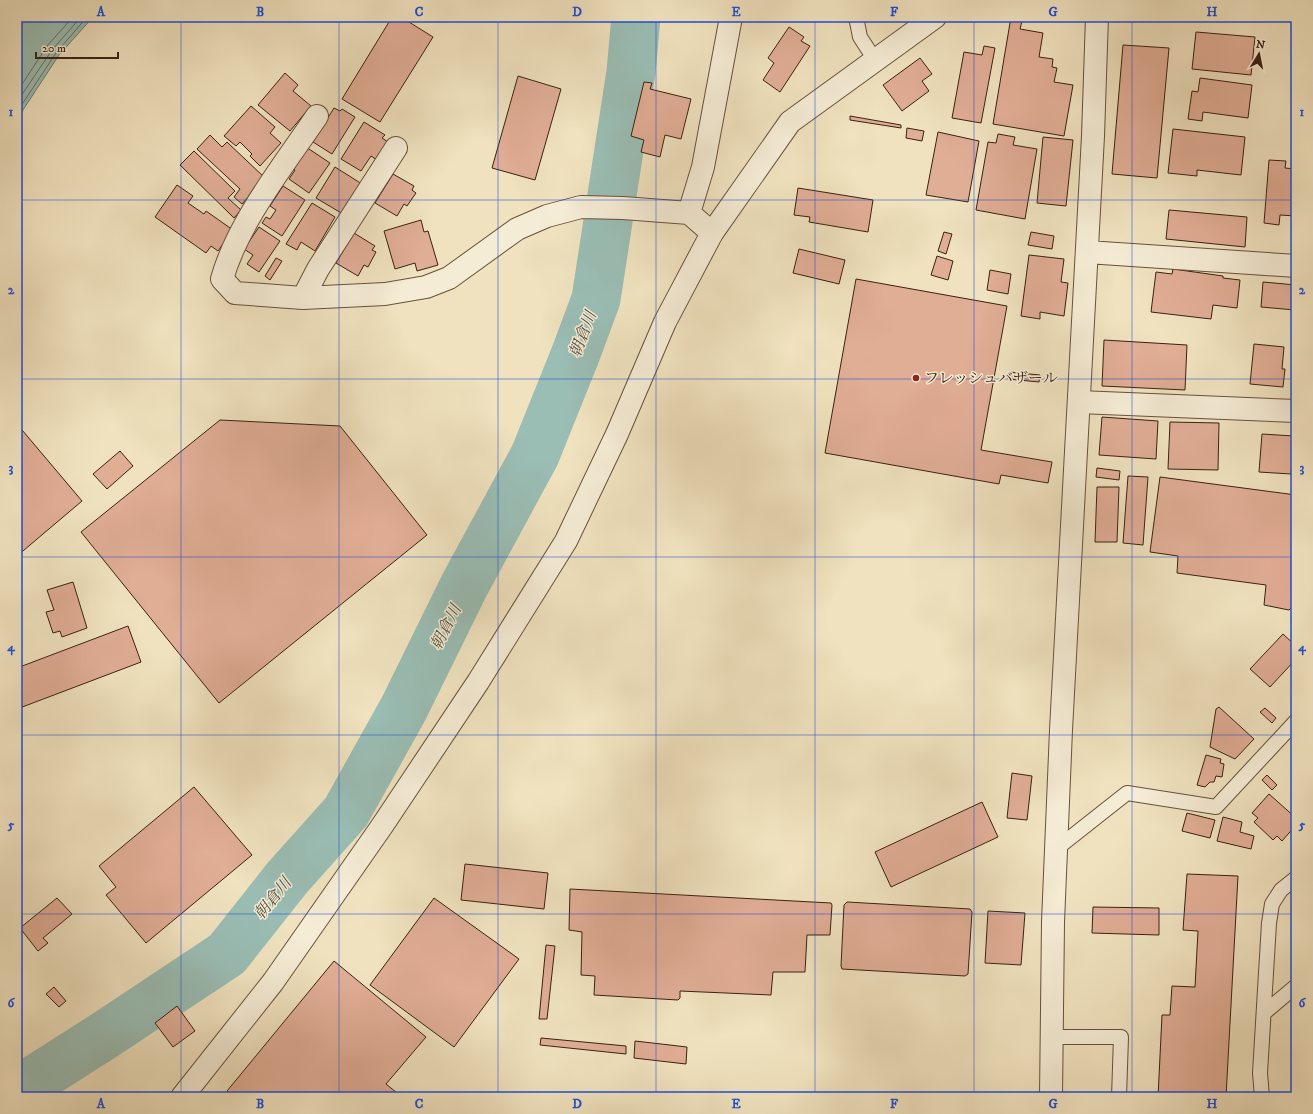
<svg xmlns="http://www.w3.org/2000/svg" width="1313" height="1114" viewBox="0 0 1313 1114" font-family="'IM FELL DW Pica','Noto Serif JP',serif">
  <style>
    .water { fill: #9abdb4; stroke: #737f73 }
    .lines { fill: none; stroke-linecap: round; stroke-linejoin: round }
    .shore { stroke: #6a6f62; stroke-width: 1 }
    .river { stroke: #9abdb4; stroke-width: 49 }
    .building { fill: #e0ad95; stroke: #392111 }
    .service-casing { stroke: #67513c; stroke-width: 16 }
    .minor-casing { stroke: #67513c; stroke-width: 24 }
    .tertiary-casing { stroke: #67513c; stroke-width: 24 }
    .service { stroke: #f5ecd5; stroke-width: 14 }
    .minor { stroke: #f5ecd5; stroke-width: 22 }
    .tertiary { stroke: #f5ecd5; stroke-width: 22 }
    .grid { fill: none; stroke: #1d4ed8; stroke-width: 1; stroke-opacity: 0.55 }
    .poi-dot { fill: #8f2418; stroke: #f5ecd5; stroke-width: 1.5 }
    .labels { text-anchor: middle; stroke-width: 3; stroke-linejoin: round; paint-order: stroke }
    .poi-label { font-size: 15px; fill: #392111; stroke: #f5ecd5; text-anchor: start }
    .water-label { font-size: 16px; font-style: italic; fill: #565042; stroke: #f5ecd5 }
    .neatline { fill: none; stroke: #1d4ed8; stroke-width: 1.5 }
    .grid-label { font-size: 13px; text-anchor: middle; font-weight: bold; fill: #1d4ed8 }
  </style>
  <rect width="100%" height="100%" fill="#f0e2bf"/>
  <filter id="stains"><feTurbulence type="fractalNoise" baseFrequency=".005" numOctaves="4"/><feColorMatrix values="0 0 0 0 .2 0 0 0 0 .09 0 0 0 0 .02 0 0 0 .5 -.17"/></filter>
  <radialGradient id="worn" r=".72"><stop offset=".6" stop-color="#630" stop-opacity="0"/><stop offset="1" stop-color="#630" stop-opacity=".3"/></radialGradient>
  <path class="water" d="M17 17H93L59 55 17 119Z"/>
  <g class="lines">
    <path class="shore" d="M17 92 47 46 73 17
      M17 102 52 50 81 17
      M17 112 56 53 87 17"/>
    <path class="river" d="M17 1091 105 1035 227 954 287 878 346 812 404 708 464 586 535 455 576 353 596 299 631 72 636 17"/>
  </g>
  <path class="building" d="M392 17H401L433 37 380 122 342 99Z
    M1011 17H1023L1020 29 1043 33 1039 57 1053 59 1052 67 1057 68 1054 82 1073 85 1064 136 993 124Z
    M789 27 804 37 801 41 810 46 780 92 763 80 774 63 768 58Z
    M1196 32 1255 37 1251 75 1192 69Z
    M1123 45 1169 48 1157 178 1112 174Z
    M984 46 995 48 981 123 952 118 964 52 982 55Z
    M920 58 932 74 922 81 929 91 902 111 883 85Z
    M285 73 298 85 293 91 311 106 290 131 258 105Z
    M518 76 561 89 535 180 492 168Z
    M1200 78 1252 85 1248 118 1203 112 1202 121 1188 119 1192 91 1198 92Z
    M644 82 652 83 650 89 691 99 681 139 665 135 660 157 641 152 644 140 631 136Z
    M251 106 275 127 270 133 281 143 260 166 250 156 252 154 240 142 236 146 224 136Z
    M334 108 340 111 342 109 355 117 332 154 313 142Z
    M850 116 901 125V128L850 120Z
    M364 122 385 135 382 138 388 142 377 160 371 156 361 171 341 159Z
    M907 128 924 131 922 141 906 138Z
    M1173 129 1245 137 1241 175 1197 170V176L1168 173Z
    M938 132 979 141 968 202 926 195Z
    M998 134 1015 137 1013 145 1037 149 1025 219 976 210 988 142 996 143Z
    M210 135 222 147 227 142 265 178 242 204 234 197 240 189 197 149Z
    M1043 137 1073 140 1066 206 1037 203Z
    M306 147 330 163 309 193 289 179 295 170 292 167Z
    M194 151 235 191 228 198 241 210 234 218 180 165Z
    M1269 160 1286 161 1285 168 1296 169V216L1280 215 1279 225 1264 223Z
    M335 167 362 184 343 214 316 198Z
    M393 174 414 186 412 190 416 193 407 206 404 204 397 216 375 203Z
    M177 185 193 196 188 203 204 214 206 211 233 230 218 251 211 246 206 253 155 217Z
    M283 186 305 200 282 236 262 223 266 217 270 219 276 210 270 206Z
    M798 188 873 200 868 232 809 222 810 217 794 215Z
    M312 203 335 217 315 251 301 242 297 250 286 244Z
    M1169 210 1247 217 1245 247 1166 239Z
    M421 220 424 232 428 231 438 265 417 271 415 263 395 269 384 231Z
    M259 227 280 241 259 272 247 264 253 255 244 249Z
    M944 232 952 234 946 254 938 251Z
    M1031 232 1054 236 1052 249 1028 245Z
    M354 233 375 246 372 250 376 252 368 267 364 265 358 276 336 263Z
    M799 249 845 260 839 284 793 273Z
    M1029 255 1064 259 1061 282 1068 283 1064 316 1040 312V319L1021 316Z
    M937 256 953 261 948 280 931 275Z
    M276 258 282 261 270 280 265 276Z
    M1173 269 1223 276V278L1240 280 1237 308 1213 305 1211 319 1151 312 1156 272 1172 274Z
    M990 270 1011 274 1008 294 987 290Z
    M856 279 1007 306 981 450 1052 462 1048 483 1001 475 999 484 825 453Z
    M1263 282 1296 285 1295 310 1261 307Z
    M1104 340 1187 345 1185 390 1102 386Z
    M1254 344 1284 347 1282 369H1285L1283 387 1250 384Z
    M1009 372 1040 375 1039 382 1008 379Z
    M1102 417 1158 421 1156 459 1099 455Z
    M220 420 340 426 427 535 219 703 81 532Z
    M1170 422 1219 423 1218 470 1168 469Z
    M17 424 82 501 17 556Z
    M1262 434 1294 436 1291 474 1259 472Z
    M120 451 133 466 107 489 93 474Z
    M1097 468 1120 471 1119 480 1096 477Z
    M1128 476 1148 477 1143 545 1123 543Z
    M1160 477 1296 495V604L1289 610 1264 605 1266 585 1177 573 1178 556 1150 552Z
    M1097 487H1119L1117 542H1095Z
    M73 582 87 628 62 637 60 631 53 633 46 612 54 610 47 590Z
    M128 626 141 662 17 709V668Z
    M1283 634 1296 646V659L1270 687 1250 669Z
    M1219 707 1254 739 1235 759 1210 747 1216 709Z
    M1265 708 1276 718 1272 723 1260 712Z
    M1206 755 1221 759 1220 763 1224 764 1222 777 1216 776 1214 782H1210L1205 787 1197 785Z
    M1012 773 1032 776 1027 820 1007 818Z
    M1267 775 1277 785 1272 790 1262 780Z
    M194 787 252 855 146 943 106 895 116 887 99 866Z
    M1269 794 1296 818V825L1282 841 1277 836 1273 840 1254 822 1258 818 1252 813Z
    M982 802 998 837 891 887 875 852Z
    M1187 813 1215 820 1210 838 1182 831Z
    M1223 817 1242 822 1240 832 1254 836 1251 849 1217 841Z
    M465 864 548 873 544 909 461 900Z
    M1187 874 1238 876 1226 1097H1158L1162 1015H1170L1172 986 1195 987 1198 931 1183 930Z
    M570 889 831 903 832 905 830 935H807L805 972H773L771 995 680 991V998L678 1000 594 995 595 976 581 975 582 932 569 930Z
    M57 898 72 914 43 938 48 943 38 951 20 928Z
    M434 898 519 959 454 1047 370 985Z
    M847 902 970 909 972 912 968 974 965 976 842 969 841 966 844 905Z
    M1093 907 1159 908V935L1092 933Z
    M988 911 1025 913 1021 965 985 963Z
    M546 945 555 946 547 1019H539Z
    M334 961 426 1037 386 1084 402 1097H234L227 1091Z
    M54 987 66 1001 59 1007 46 994Z
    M177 1006 195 1031 173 1047 155 1023Z
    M541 1038 626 1046V1054L540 1045Z
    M635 1041 687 1047 686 1064 634 1058Z
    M955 1094H1027V1097H955Z"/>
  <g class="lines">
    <defs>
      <path id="service" d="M856 17 860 37 875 60
        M1056 849 1127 793 1216 807 1296 721
        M1264 1013 1296 986
        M1051 1037H1121L1119 1097
        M1262 1097 1260 1073 1269 923 1272 904 1281 890 1296 878"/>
      <path id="minor" d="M317 116C284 165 238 222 222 279L235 293 303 298 385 294 426 287 449 278 517 229 547 216 581 207 623 208 689 213 712 233
        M689 213 703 167 731 17
        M1087 252 1296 266
        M303 298 318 269 396 148
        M1079 402 1296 411
        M1051 1097 1053 922 1061 730 1093 136 1097 17"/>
      <path id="tertiary" d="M182 1097 273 982 382 826 478 682 566 541 617 434 665 322 712 233 790 122 935 17"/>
    </defs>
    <use href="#service" class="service-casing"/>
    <use href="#minor" class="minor-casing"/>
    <use href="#tertiary" class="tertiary-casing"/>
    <use href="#service" class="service"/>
    <use href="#minor" class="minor"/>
    <use href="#tertiary" class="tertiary"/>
  </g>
  <path class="grid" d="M181 17V1097M339 17V1097M498 17V1097M656 17V1097M815 17V1097M974 17V1097M1132 17V1097M17 200H1296M17 379H1296M17 557H1296M17 735H1296M17 914H1296"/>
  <circle class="poi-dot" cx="916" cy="378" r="4"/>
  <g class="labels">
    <g class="poi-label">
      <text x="924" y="383">フレッシュバザール</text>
    </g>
    <g class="water-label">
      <text transform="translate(582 334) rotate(-69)" y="6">朝倉川</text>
      <text transform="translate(445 627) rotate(-63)" y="6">朝倉川</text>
      <text transform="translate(272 898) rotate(-51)" y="6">朝倉川</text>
    </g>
  </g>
  <rect width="1313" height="1114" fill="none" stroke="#f0e2bf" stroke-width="44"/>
  <g transform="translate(1259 54) rotate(10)" stroke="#f5ecd5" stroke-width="3" paint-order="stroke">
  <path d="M0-3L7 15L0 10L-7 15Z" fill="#392111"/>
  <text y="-6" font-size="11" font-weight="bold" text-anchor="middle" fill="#392111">N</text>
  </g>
  <path d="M36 52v6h82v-6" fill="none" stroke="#392111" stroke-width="2"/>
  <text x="42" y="52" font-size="12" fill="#392111" stroke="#f5ecd5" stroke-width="3" paint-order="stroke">20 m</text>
  <rect x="22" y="22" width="1269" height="1070" class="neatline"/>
  <g class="grid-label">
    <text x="101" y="16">A</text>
    <text x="260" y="16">B</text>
    <text x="419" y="16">C</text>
    <text x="577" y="16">D</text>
    <text x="736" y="16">E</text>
    <text x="894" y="16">F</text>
    <text x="1053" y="16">G</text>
    <text x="1212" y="16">H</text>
    <text x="11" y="116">1</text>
    <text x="1302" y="116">1</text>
    <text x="11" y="294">2</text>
    <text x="1302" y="294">2</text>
    <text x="11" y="472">3</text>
    <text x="1302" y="472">3</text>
    <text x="11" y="651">4</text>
    <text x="1302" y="651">4</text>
    <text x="11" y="829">5</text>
    <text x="1302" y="829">5</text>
    <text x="11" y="1007">6</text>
    <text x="1302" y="1007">6</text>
    <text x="101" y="1108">A</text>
    <text x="260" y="1108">B</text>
    <text x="419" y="1108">C</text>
    <text x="577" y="1108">D</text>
    <text x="736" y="1108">E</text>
    <text x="894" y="1108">F</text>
    <text x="1053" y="1108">G</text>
    <text x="1212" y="1108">H</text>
  </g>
  <rect width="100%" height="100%" filter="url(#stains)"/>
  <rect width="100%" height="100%" fill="url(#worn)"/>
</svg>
